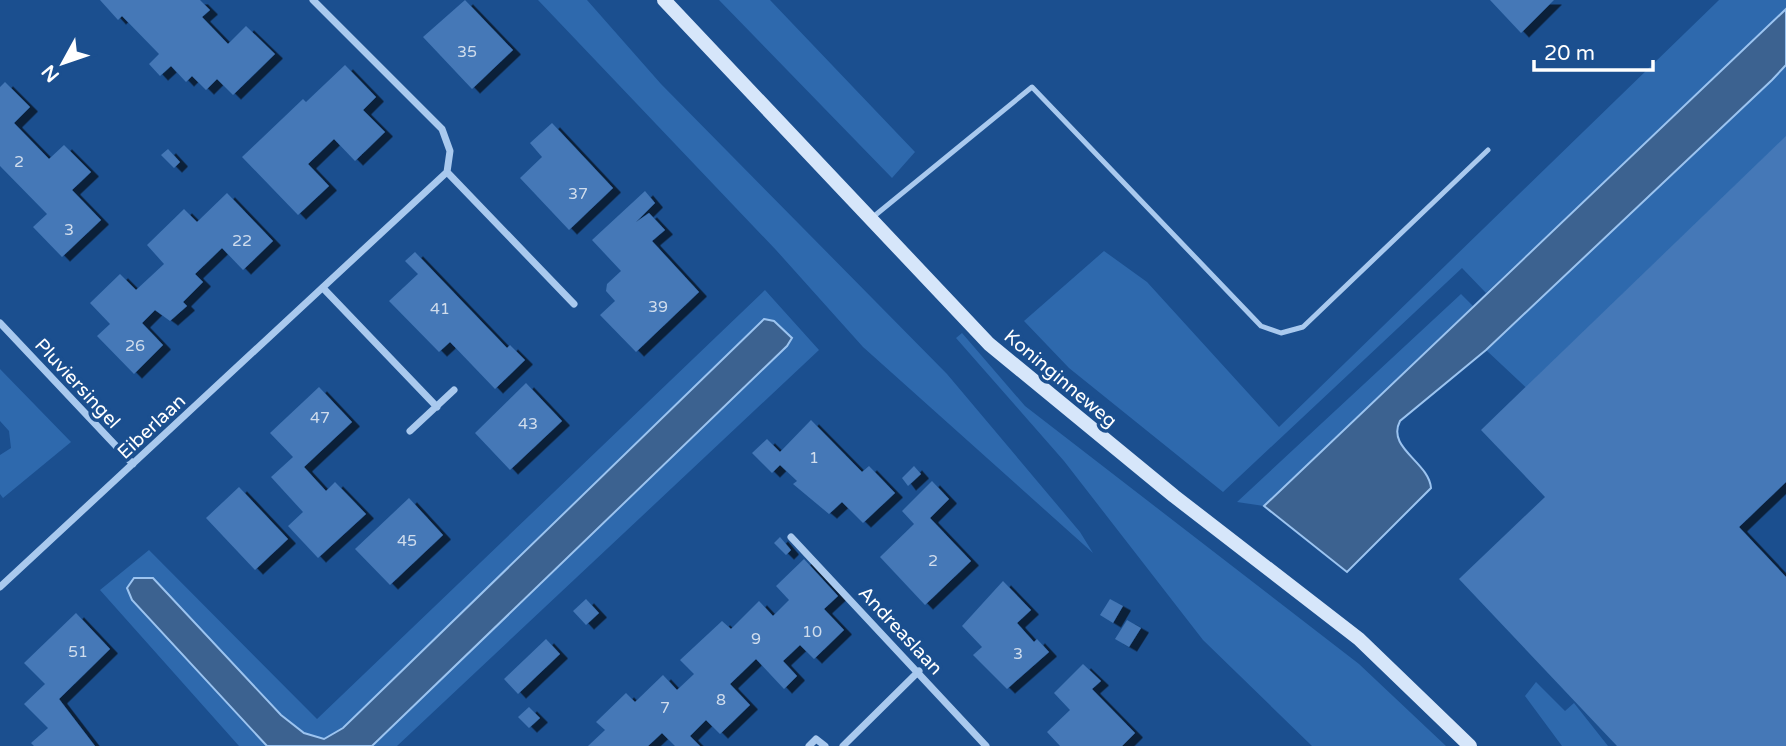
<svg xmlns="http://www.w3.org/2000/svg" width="1786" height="746" viewBox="0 0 1786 746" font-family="'Varela Round',sans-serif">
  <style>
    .green { fill: #2e69ad }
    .water { fill: #3c6290; stroke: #9cc4f0; stroke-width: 2 }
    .building { fill: #4478b7; filter: url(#shadow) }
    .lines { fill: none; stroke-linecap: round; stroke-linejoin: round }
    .service { stroke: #a9c9ee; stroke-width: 5 }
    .minor { stroke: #a9c9ee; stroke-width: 7 }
    .secondary { stroke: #d6e6fa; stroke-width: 14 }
    .labels { text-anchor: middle; stroke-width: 7; stroke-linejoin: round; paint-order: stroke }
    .number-label { font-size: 16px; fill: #d0dded }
    .street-label { font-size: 19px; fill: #fff; stroke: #1b4f8f }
  </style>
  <defs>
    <filter id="shadow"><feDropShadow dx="8" dy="4.5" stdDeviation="0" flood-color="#0009"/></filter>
  </defs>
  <rect width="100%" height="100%" fill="#1b4f8f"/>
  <path class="green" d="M538 0H587L661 84 947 374 1080 532 1093 553 863 347 776 250Z
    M719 0H770L915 152 892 178Z
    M1719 0H1786V9L1486 293 1462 268 1223 492 1069 368 1024 321 1104 251 1147 282 1279 427Z
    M1786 65V151L1535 396 1486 350Z
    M765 290 819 350 397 746H372L792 338 774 321 343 728 324 739 304 733 281 715 153 578 132 600 267 746H239L100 590 149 550 317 719Z
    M1461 294 1473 306 1264 506 1237 502Z
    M962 333 1025 406 1359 664 1446 746H1312L1203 640 1064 461 956 338Z
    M0 369 71 442 3 498 0 494V455L11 448 9 431 0 421Z
    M1536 682 1565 711 1574 703 1608 746H1562L1525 696Z"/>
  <path class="water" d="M1786 9V65L1772 80 1486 350 1400 421C1386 448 1429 462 1431 488L1347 572 1264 506Z
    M764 319 774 321 792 338 787 346 372 746H267L132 600 127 588 134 578H153L281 715 304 733 324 739 343 728Z"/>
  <path class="building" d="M100 0H200L210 10 202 17 228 44 246 26 275 54 233 95 217 79 206 90 192 76 186 82 171 66 160 76 149 64 159 54 122 16 118 20Z
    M465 0 513 50 472 89 423 37Z
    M1490 0H1554L1521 33Z
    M345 65 376 97 363 110 385 132 355 161 334 139 308 164 329 186 298 215 242 157 303 99 306 102Z
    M5 82 30 107 14 123 49 159 64 145 91 172 72 190 101 220 62 257 33 227 47 214 0 166V87Z
    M552 123 613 188 569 230 520 178 542 157 530 143Z
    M1786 136V482L1739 527 1786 577V746H1617L1459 579 1545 497 1481 430Z
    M168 149 180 162 174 168 161 155Z
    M645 191 655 203 636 222 649 213 665 230 652 241 699 292 636 352 600 315 615 301 606 291 607 284 621 271 592 240Z
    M227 193 273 241 243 270 222 248 195 274 203 282 183 302 187 306 170 321 155 310 142 323 163 345 134 374 97 336 110 324 90 303 120 274 136 290 164 264 147 245 184 209 197 222Z
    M415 252 507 348 510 345 525 360 495 389 450 342 439 352 389 301 418 274 405 261Z
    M526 383 562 421 510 470 475 433Z
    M319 387 352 422 304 467 326 491 335 482 366 514 318 558 288 526 303 512 271 477 293 457 270 433Z
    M811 420 862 472 869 466 895 493 863 523 842 502 829 514 793 484 797 481 780 465 772 473 752 453 767 439 780 452Z
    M914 466 921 474 908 486 902 478Z
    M932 481 949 499 930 518 971 561 925 605 880 557 914 524 902 511Z
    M239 487 288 539 255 570 206 518Z
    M409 498 443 535 390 585 355 549Z
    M780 537 791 550 786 555 774 543Z
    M804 559 838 596 824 609 844 630 814 659 800 645 783 661 797 676 784 689 756 659 730 684 750 705 720 734 706 720 690 736 700 746H675L662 733 648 746H588L605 730 596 722 626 693 635 702 663 675 677 690 694 674 680 660 722 621 731 629 759 601 773 616 789 600 776 586Z
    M1003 581 1031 610 1017 623 1034 642 1037 639 1049 652 1007 689 973 655 982 647 962 626Z
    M586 599 599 613 586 625 573 611Z
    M1110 599 1123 606 1113 623 1100 615Z
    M76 613 110 649 59 699 95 746H34L31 743 48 728 24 704 45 684 24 663Z
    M1127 620 1141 628 1129 647 1115 639Z
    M546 639 560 654 518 694 504 679Z
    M1083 664 1101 681 1092 689 1135 733 1122 746H1060L1047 732 1070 710 1054 693Z
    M529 707 540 718 529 728 518 717Z"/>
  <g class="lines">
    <path class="service" d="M873 217 1032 87 1261 326 1281 333 1303 327 1488 150"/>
    <path class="minor" d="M447 172 574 304
      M323 288 437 407
      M0 323 133 464
      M410 431 454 390
      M791 537 986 746
      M0 587 447 172 450 151 442 129 313 0
      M809 746 816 739 825 746
      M843 746 919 671"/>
    <path class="secondary" d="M664 0 989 344 1174 496 1359 639 1470 746"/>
  </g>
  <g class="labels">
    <g class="number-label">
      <text x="467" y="57">35</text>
      <text x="19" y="167">2</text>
      <text x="578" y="199">37</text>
      <text x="69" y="235">3</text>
      <text x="242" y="246">22</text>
      <text x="658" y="312">39</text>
      <text x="440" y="314">41</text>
      <text x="135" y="351">26</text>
      <text x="320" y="423">47</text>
      <text x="528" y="429">43</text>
      <text x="814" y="463">1</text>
      <text x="407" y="546">45</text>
      <text x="933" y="566">2</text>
      <text x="812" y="637">10</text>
      <text x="756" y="644">9</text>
      <text x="78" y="657">51</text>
      <text x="1018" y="659">3</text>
      <text x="721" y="705">8</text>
      <text x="665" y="713">7</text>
    </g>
    <g class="street-label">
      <text transform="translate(1061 378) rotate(40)" y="7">Koninginneweg</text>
      <text transform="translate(78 383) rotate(47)" y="7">Pluviersingel</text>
      <text transform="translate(151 426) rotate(-43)" y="7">Eiberlaan</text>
      <text transform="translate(901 630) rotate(47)" y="7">Andreaslaan</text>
    </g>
  </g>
  <g transform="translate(63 63) rotate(230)" stroke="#1b4f8f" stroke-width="5" paint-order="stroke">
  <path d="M0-5L12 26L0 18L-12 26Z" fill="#ffffff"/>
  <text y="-10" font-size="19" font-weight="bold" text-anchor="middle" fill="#ffffff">N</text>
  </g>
  <path d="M1534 60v10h119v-10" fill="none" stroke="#ffffff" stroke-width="3.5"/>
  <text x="1544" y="60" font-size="21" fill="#ffffff" stroke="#1b4f8f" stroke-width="5" paint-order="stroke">20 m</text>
</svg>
